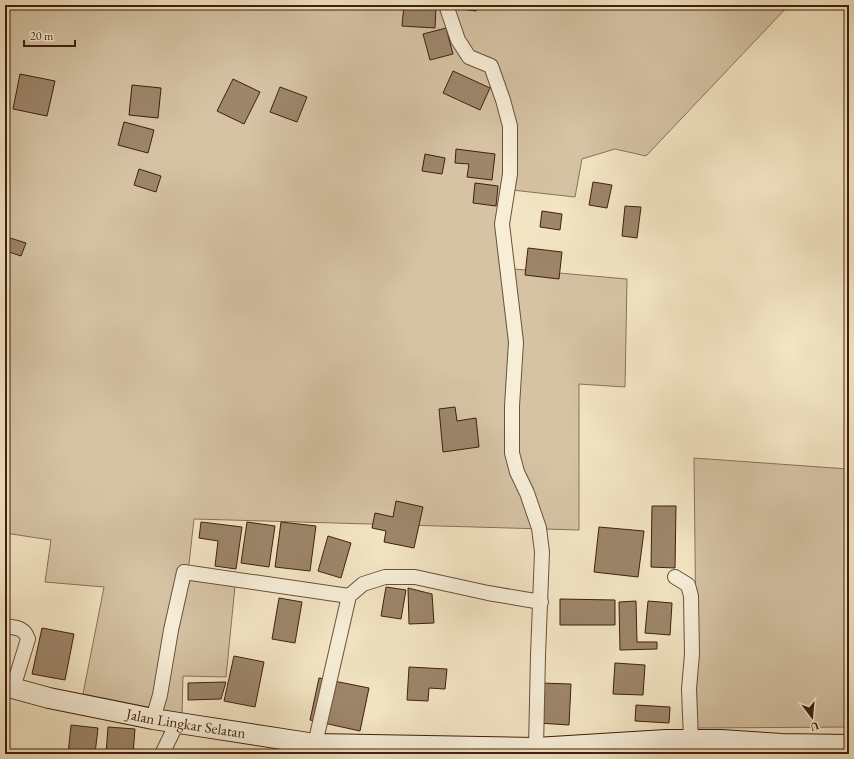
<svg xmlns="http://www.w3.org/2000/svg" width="854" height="759" viewBox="0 0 854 759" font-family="'EB Garamond',serif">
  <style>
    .green { fill: #d5c3a4; stroke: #8a7158 }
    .building { fill: #9d866b; stroke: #401f0b }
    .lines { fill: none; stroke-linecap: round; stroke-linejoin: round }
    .street-casing { stroke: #6d5039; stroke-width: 16 }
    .secondary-casing { stroke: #401f0b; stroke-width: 22 }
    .street { stroke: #f7eed8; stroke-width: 14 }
    .secondary { stroke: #f7eed8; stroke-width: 20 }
    .labels { text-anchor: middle; stroke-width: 4; stroke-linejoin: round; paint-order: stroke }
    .street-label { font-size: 15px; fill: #401f0b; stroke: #f7eed8 }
  </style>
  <rect width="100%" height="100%" fill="#f3e5c3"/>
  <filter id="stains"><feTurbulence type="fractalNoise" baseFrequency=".005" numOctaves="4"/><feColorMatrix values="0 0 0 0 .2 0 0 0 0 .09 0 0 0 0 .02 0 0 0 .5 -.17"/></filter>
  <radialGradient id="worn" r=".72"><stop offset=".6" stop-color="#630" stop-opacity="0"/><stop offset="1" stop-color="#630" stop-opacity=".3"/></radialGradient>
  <path class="green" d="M5 5H789L646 156 615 149 582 159 575 197 512 190 507 224 514 269 627 279 625 387 579 384V530L194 519 188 573 236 576 226 677 183 676 182 714 83 694 104 587 45 582 51 540 5 533Z
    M849 365V727L697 728 694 458 848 469 847 366Z"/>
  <path class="building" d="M404 5 436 7 435 28 402 26Z
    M453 5H476V11L453 8Z
    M446 28 453 54 430 60 423 34Z
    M453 71 490 88 480 110 443 93Z
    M20 74 55 81 47 116 13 109Z
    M233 79 260 92 244 124 217 111Z
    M132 85 161 88 158 118 129 115Z
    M280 87 307 97 297 122 270 112Z
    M124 122 154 130 148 153 118 145Z
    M456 149 495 154 492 180 467 177 469 164 455 163Z
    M425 154 445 158 442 174 422 171Z
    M139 169 161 176 156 192 134 185Z
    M593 182 612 185 607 208 589 205Z
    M475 183 498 186 496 206 473 203Z
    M625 206 641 207 637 238 622 236Z
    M542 211 562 214 560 230 540 227Z
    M10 238 26 243 21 256 6 251Z
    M528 248 562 252 559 279 525 275Z
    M455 407 457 421 476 418 479 447 443 452 439 409Z
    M396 501 423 507 414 548 384 542 386 531 372 528 375 513 393 517Z
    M652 506H676L675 568 651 567Z
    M201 522 242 527 236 569 215 566 218 541 199 538Z
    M247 522 275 526 269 567 241 563Z
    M281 522 316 526 310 571 275 567Z
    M599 527 644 531 638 577 594 572Z
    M328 536 351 543 341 578 318 571Z
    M386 587 406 590 401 619 381 616Z
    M408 588 432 594 434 623 409 624Z
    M279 598 302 602 295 643 272 639Z
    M560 599 615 600V625H560Z
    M636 601 637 642H657V649L620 650 619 602Z
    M648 601 672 603 670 635 645 633Z
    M42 628 74 634 65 680 32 674Z
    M234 656 264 662 255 707 224 701Z
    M615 663 645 665 643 695 613 694Z
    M409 667 447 669 445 689 429 688 428 701 407 700Z
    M319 678 369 688 360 731 310 720Z
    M226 682 221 699 188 700V683Z
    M540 683 571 684 569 725 538 723Z
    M636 705 670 707 669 723 635 721Z
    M71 725 98 728 95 754H68Z
    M108 727 135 729 133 754H106Z"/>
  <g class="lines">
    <defs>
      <path id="street" d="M446 5 458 40 469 57 491 66 503 100 510 126V174L502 224 516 342 512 406V453L517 472 527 493 539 528 542 552 538 655 536 748
        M675 577 688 585 691 596 692 654 689 689 691 740
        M349 596 363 584 385 577H415L488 593 541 602
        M5 626C16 628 24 627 28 639L13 688
        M153 719 160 695 171 630 184 572 349 596 315 744
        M162 754 177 723"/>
      <g id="secondary">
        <path id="s1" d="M5 686 49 698 153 719 315 744 536 748 666 740H721L782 744 849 745"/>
      </g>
    </defs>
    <use href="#street" class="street-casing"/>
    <use href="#secondary" class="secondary-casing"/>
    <use href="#street" class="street"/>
    <use href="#secondary" class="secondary"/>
  </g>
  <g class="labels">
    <g class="street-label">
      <text dy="5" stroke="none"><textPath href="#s1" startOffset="185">Jalan Lingkar Selatan</textPath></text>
    </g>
  </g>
  <rect width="854" height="759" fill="none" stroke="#f3e5c3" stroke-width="20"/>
  <rect x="6" y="6" width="842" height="747" fill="none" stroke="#401f0b" stroke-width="2"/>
  <rect x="10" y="10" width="834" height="739" fill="none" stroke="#401f0b"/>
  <g transform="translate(812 717) rotate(164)" stroke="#f7eed8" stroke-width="3" paint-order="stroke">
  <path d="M0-3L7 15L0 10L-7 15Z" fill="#401f0b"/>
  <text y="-6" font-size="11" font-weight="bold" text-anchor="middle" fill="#401f0b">U</text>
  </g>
  <path d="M24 40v6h51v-6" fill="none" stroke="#401f0b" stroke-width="2"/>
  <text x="30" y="40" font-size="12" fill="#401f0b" stroke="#f7eed8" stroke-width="3" paint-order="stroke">20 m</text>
  <rect width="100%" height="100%" filter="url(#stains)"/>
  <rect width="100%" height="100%" fill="url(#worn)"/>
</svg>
